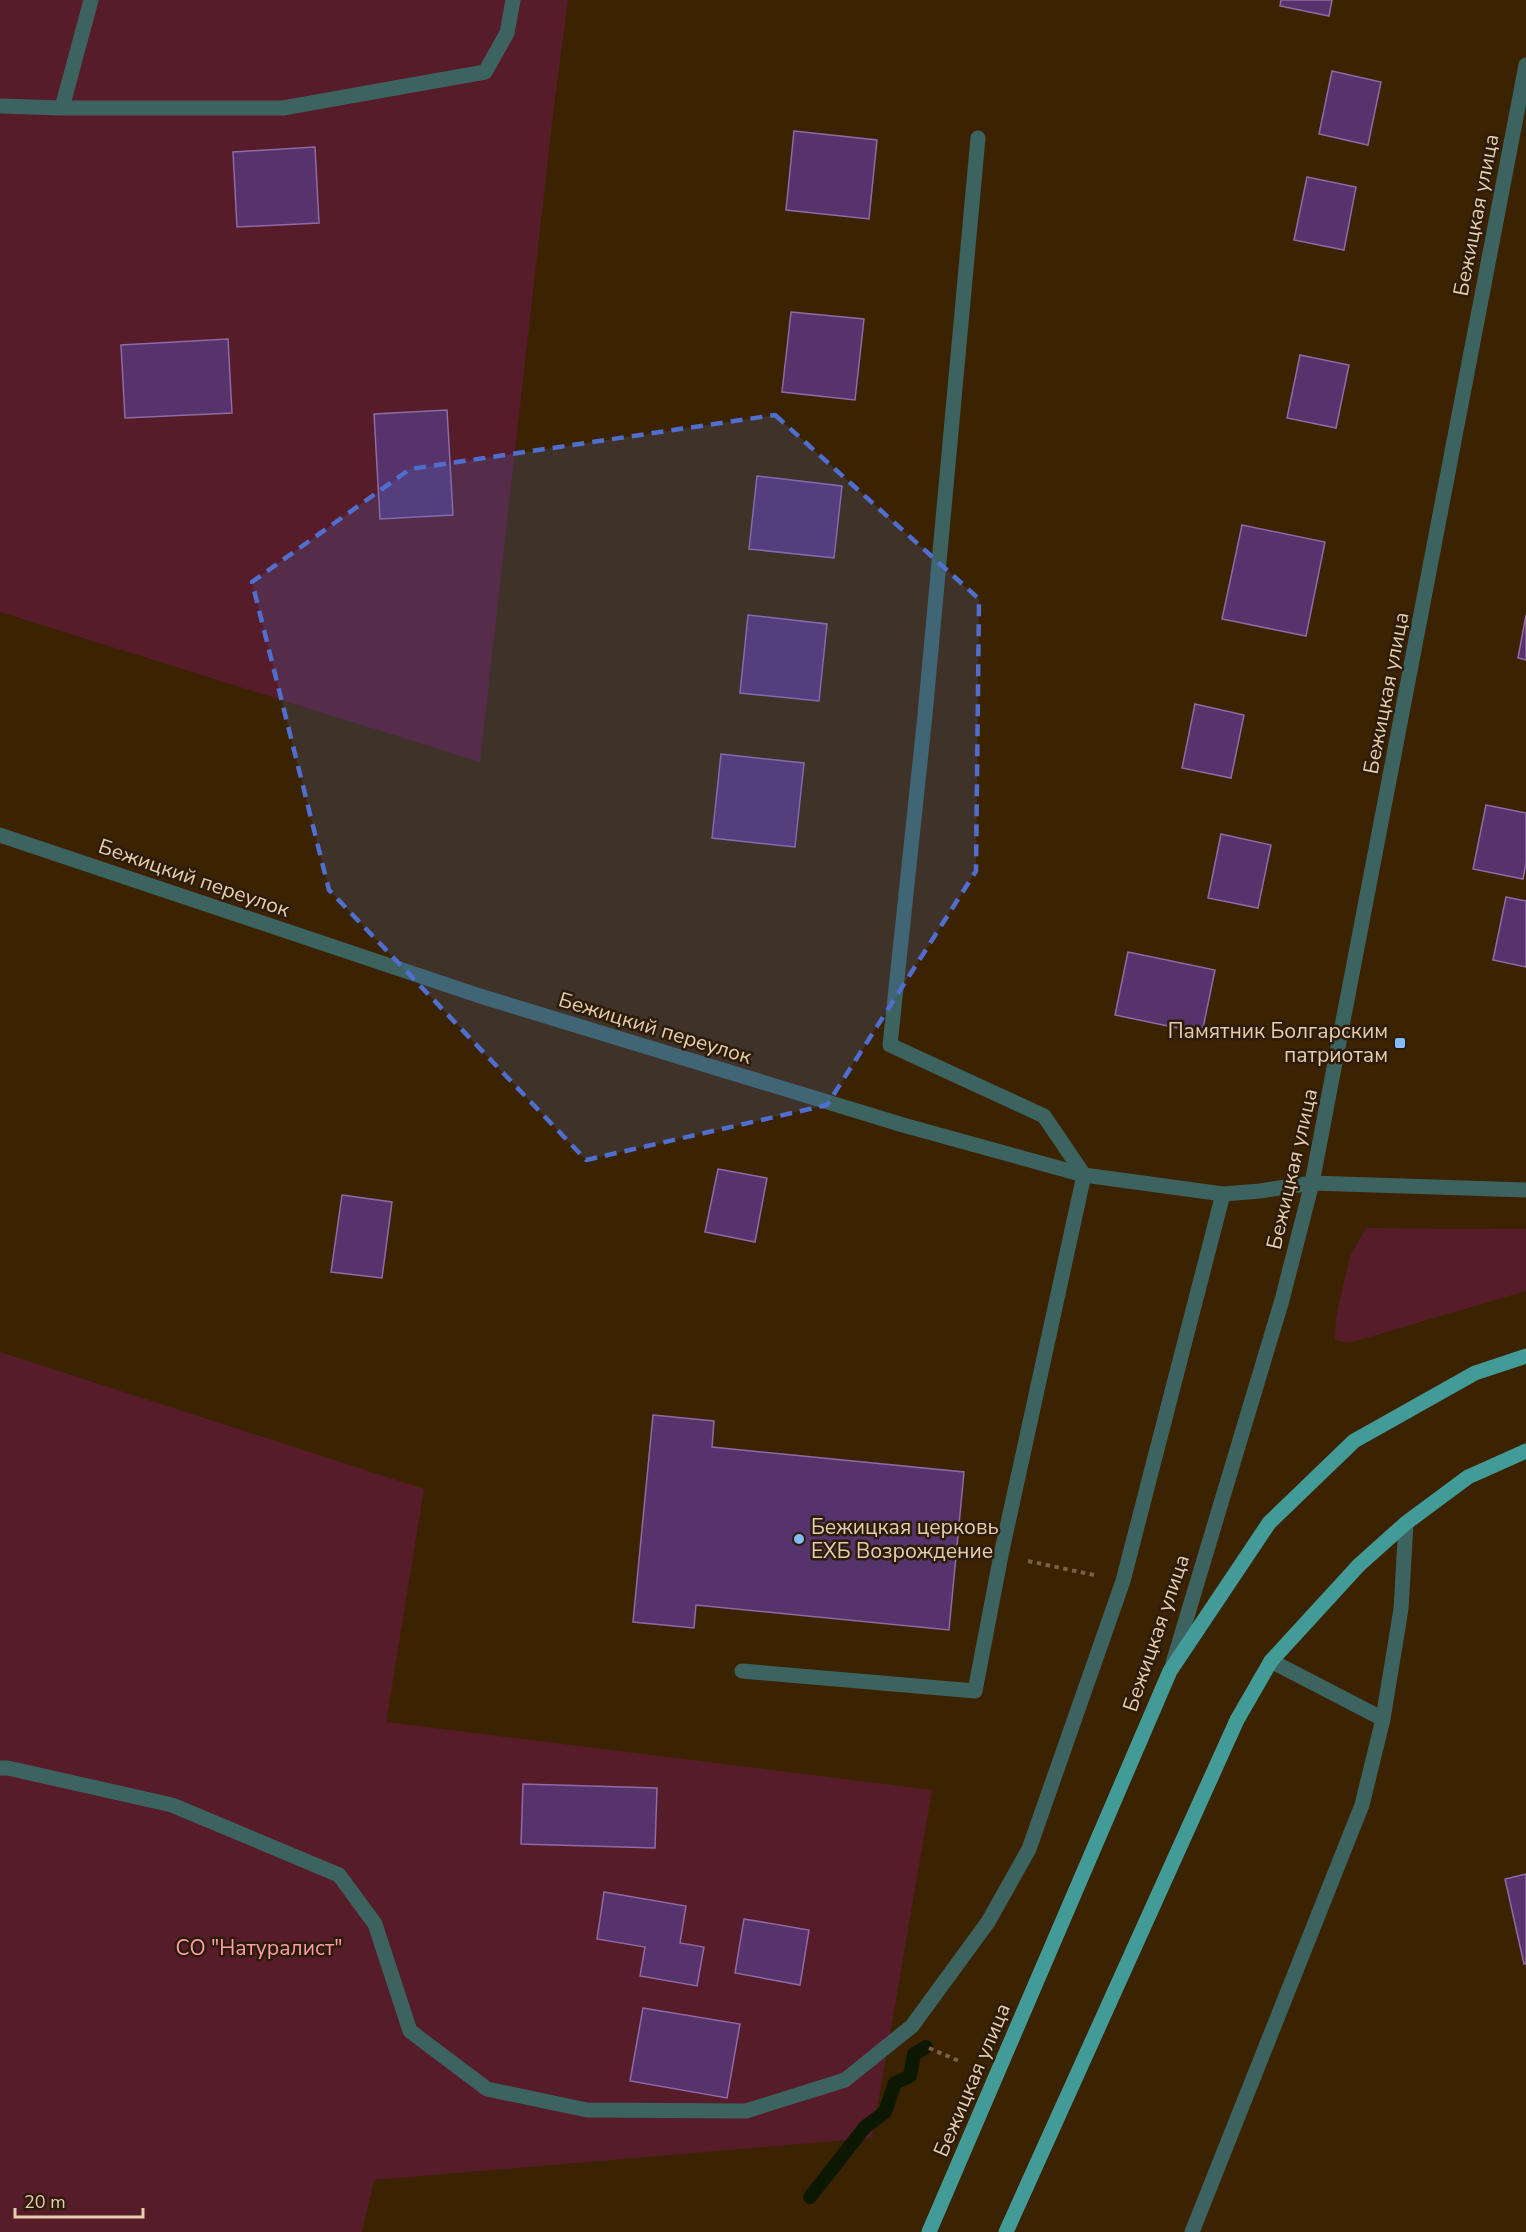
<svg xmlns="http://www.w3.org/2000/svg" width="1526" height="2232" viewBox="0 0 1526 2232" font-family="'Nunito Sans',sans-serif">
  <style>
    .green { fill: #571c29 }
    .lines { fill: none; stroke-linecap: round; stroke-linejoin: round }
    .stream { stroke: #0c1802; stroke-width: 14 }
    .building { fill: #56336b; stroke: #8f6aa7; stroke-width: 1.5 }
    .path { stroke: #7a6141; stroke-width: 4; stroke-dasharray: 4.5 4.5; stroke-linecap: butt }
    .service { stroke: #3c6360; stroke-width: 15 }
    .minor { stroke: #3c6360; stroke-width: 15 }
    .tertiary { stroke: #3c6360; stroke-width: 15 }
    .primary { stroke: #439b97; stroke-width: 15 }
    .marked { fill: #506ece; fill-opacity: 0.2; stroke: #506ece; stroke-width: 4.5; stroke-dasharray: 12 8; stroke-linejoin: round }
    .poi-dot { fill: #82bcfa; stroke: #2c1c09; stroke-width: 2 }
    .labels { text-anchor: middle; stroke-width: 5; stroke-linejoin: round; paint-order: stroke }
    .street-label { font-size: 21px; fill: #e7cdaf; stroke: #2c1c09 }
    .poi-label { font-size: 21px; fill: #e7cdaf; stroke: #2c1c09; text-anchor: end }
    .park-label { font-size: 21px; fill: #fe9eab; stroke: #2c1c09 }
  </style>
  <rect width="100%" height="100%" fill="#3b2301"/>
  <path class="green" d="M0 0H568L553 114 480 762 0 612Z
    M1366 1228 1526 1229V1291L1349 1343 1335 1340 1336 1317 1350 1256Z
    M0 1352 424 1489 386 1722 932 1790 872 2138 374 2180 362 2232H0Z"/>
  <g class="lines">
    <path class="stream" d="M810 2197 865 2127 885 2112 895 2083 910 2076 914 2054 926 2047"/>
  </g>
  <path class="building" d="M1281 0H1332L1329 16 1280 6Z
    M1332 71 1381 82 1368 145 1319 134Z
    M794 131 877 140 869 219 786 210Z
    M315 147 319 223 237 227 233 152Z
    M1307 177 1356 187 1344 250 1294 240Z
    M791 312 864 319 855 400 782 392Z
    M228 339 232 413 125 418 121 345Z
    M1300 355 1349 365 1336 428 1287 418Z
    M447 410 453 515 380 519 374 414Z
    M757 476 842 486 834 558 749 549Z
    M1242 525 1325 542 1306 636 1222 619Z
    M748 615 827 624 819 701 740 693Z
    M1526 615V660L1518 658Z
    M1195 704 1244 715 1231 778 1182 768Z
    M721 754 804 763 795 847 712 838Z
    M1486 805 1526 813V863L1523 879 1473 869Z
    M1221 834 1271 845 1258 908 1208 898Z
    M1506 897 1526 901V967L1493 960Z
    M1128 952 1215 970 1202 1033 1115 1015Z
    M718 1169 767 1178 755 1242 705 1232Z
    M342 1195 392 1202 382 1278 331 1272Z
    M653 1415 714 1421 712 1447 964 1472 949 1630 696 1605 694 1628 633 1622Z
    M523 1784 657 1788 655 1848 521 1844Z
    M1526 1874V1964H1524L1505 1879Z
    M604 1892 686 1906 680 1943 704 1947 697 1986 640 1976 645 1947 597 1939Z
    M744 1919 809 1930 800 1985 735 1973Z
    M643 2008 740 2024 727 2098 630 2081Z"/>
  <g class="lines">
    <path class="path" d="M1028 1561 1094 1575
      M929 2048 959 2061"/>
    <path class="service" d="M0 106 62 108H283L485 72 507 33 513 0
      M62 108 91 0
      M1271 1661 1383 1719
      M742 1671 975 1691 1001 1555 1084 1175 1044 1116 890 1045 925 715 978 138
      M0 1768H8L172 1805 339 1875 375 1924 410 2031 487 2089 587 2110 746 2111 845 2080 912 2026 988 1922 1029 1849 1123 1581 1223 1194
      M1192 2232 1362 1805 1383 1719 1401 1609 1406 1523"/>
    <path class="minor" d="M0 835 480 996 903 1125 1084 1175 1223 1194 1260 1191 1312 1183"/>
    <path class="tertiary" d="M1312 1183 1526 1190
      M1173 1663 1282 1300 1312 1183 1526 65"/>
    <path class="primary" d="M929 2232 1170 1671 1269 1523 1354 1441 1475 1373 1526 1356
      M1006 2232 1237 1720 1271 1661 1359 1565 1406 1523 1468 1477 1526 1451"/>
  </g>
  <path class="marked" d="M775 415 979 599 976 871 827 1105 586 1160 329 890 252 582 410 469Z"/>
  <g class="poi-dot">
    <rect x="1394" y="1037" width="12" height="12" rx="3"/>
    <circle cx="799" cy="1539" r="6"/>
  </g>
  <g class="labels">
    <g class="street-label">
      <text transform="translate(1476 215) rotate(-79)" y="7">Бежицкая улица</text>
      <text transform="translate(1386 693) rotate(-79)" y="7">Бежицкая улица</text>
      <text transform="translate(194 878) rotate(19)" y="7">Бежицкий переулок</text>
      <text transform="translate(655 1028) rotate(17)" y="7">Бежицкий переулок</text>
      <text transform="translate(1292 1169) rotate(-77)" y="7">Бежицкая улица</text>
      <text transform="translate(1156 1633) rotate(-71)" y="7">Бежицкая улица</text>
      <text transform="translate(972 2080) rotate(-67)" y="7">Бежицкая улица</text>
    </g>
    <g class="poi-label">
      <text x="1388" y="1038">Памятник Болгарским<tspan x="1388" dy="24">патриотам</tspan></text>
      <text x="811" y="1534" text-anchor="start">Бежицкая церковь<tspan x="811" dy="24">ЕХБ Возрождение</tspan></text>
    </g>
    <g class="park-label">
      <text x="259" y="1955">СО "Натуралист"</text>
    </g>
  </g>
  <path d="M15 2208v9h128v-9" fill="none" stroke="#e7cdaf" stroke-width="3"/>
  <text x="24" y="2208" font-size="18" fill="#e7cdaf" stroke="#2c1c09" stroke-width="4.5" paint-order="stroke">20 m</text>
</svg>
